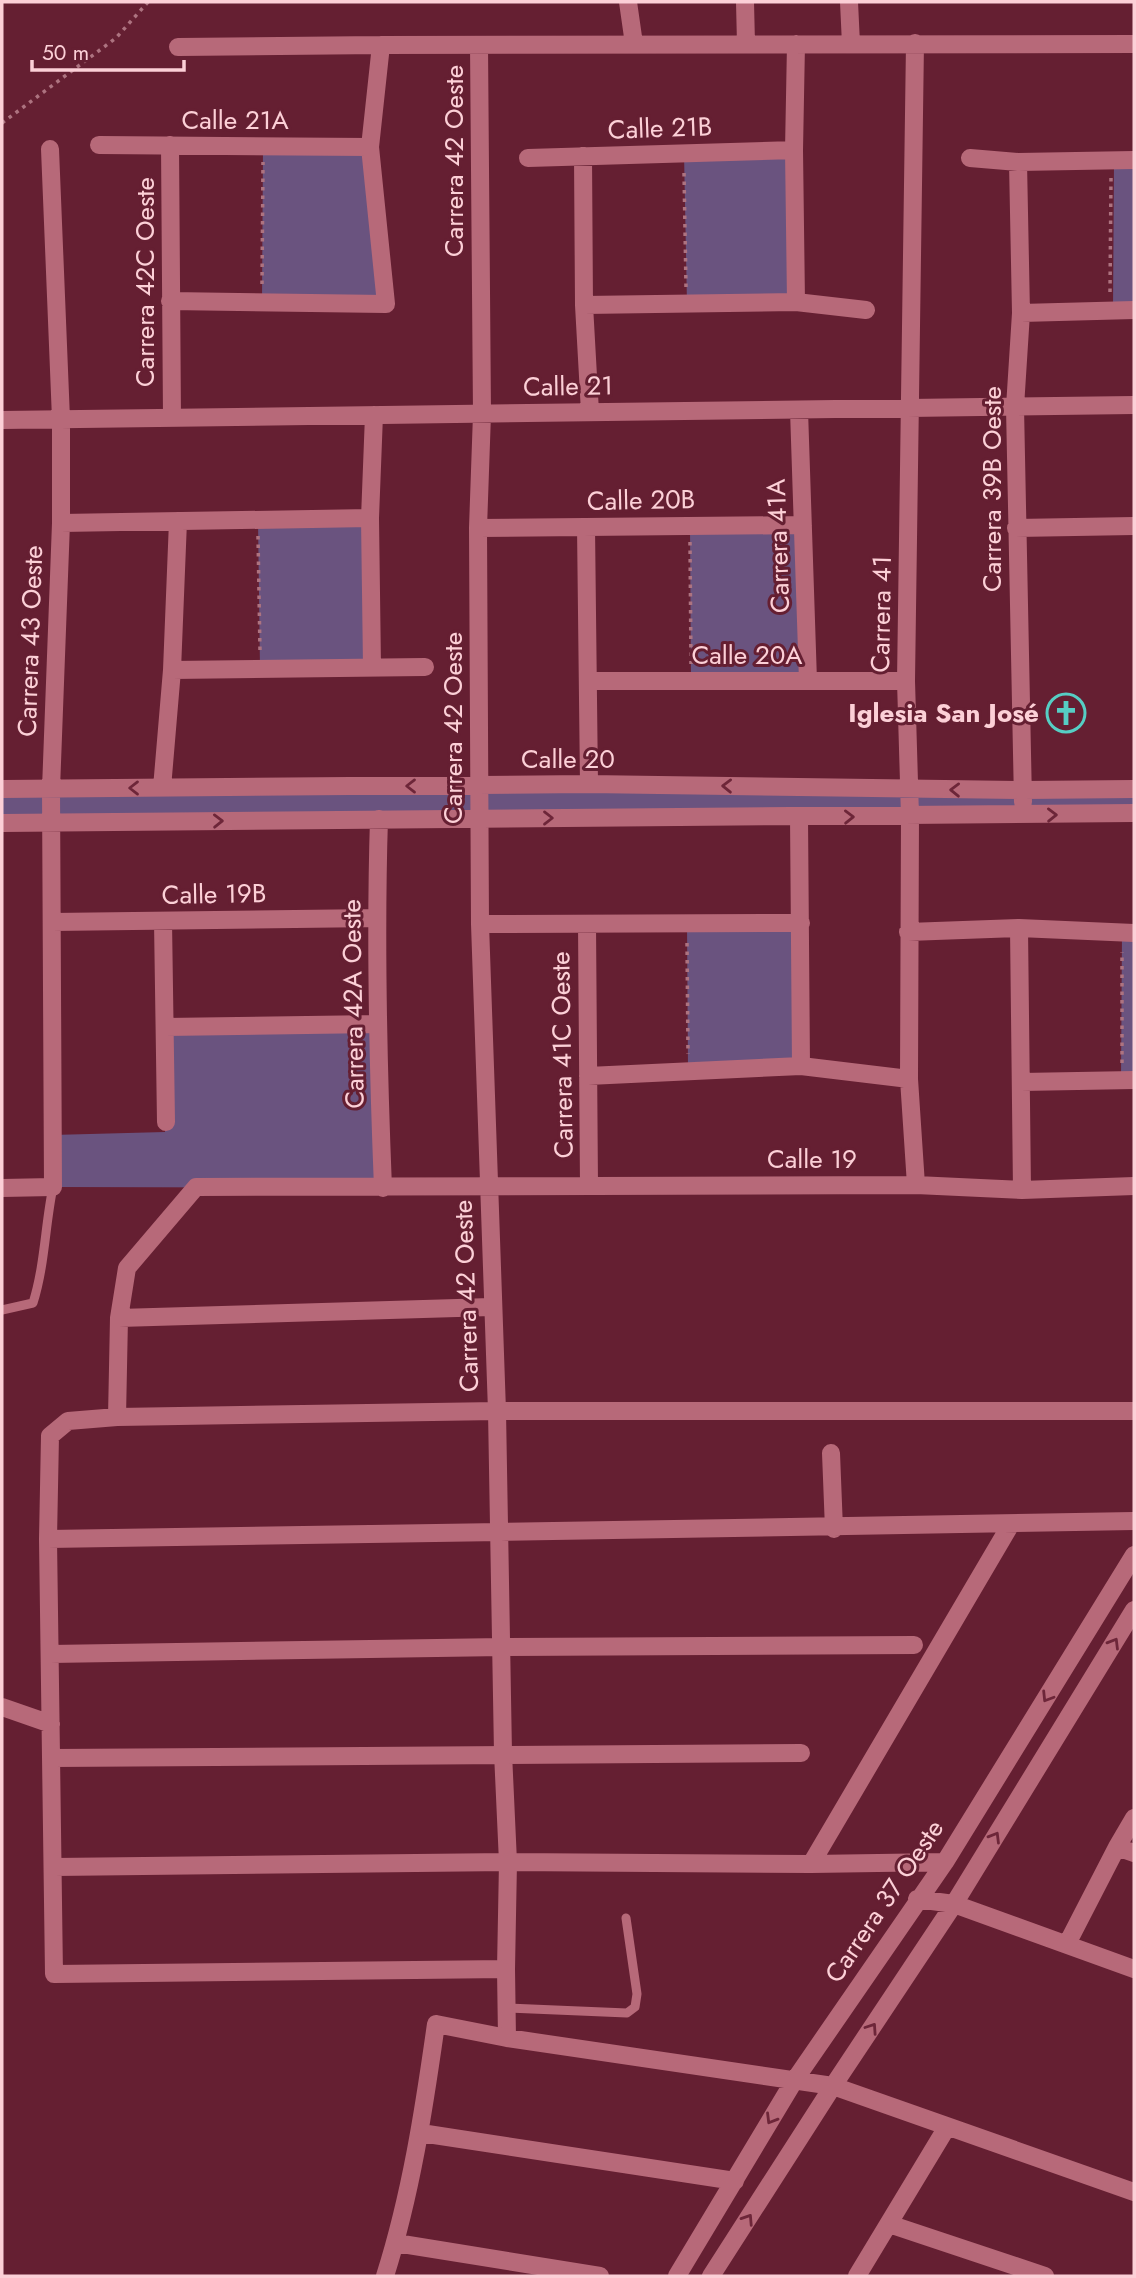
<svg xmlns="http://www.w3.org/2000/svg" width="1136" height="2278" viewBox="0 0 1136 2278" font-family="Jost,sans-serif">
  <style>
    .green { fill: #6a537f }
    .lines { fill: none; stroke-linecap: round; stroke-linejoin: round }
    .path { stroke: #ad7380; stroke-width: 3.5; stroke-dasharray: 3.5 5; stroke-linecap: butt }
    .service { stroke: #b76979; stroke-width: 9 }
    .minor { stroke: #b76979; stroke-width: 18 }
    .oneway { stroke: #6d2639 }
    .labels { text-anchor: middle; stroke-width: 6; stroke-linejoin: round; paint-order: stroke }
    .street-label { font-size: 26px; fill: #fcd0d7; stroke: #651f32 }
    .poi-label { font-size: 26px; font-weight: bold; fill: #fcd0d7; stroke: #651f32; text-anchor: end }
  </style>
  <rect width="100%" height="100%" fill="#651f32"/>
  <path class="green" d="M263 146 370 147 386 304 262 302Z
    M794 150 796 302 687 304 684 153Z
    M1134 162V308H1113L1114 163Z
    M370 518 372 667 260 669 258 520Z
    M803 525 808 681 691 682 690 526Z
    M2 789H1134V813L2 823Z
    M687 923H801V1066L688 1071Z
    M1122 932 1134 933V1080L1121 1079Z
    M377 1024 383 1188 53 1187 52 1135 165 1132V1027Z"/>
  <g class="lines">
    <path class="path" d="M2 123 116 38 148 2
      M684 173 686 287
      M262 284 263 162
      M1110 292 1111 177
      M258 536 260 651
      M690 542 691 664
      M687 943 688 1054
      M1122 1063V952"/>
    <path class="service" d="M2 1310 33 1303C45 1265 45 1225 53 1187
      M507 2008 627 2013 635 2007 637 1994 626 1918"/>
    <path class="minor" d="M628 2 634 44
      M745 2 746 44
      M849 2 851 44
      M915 43 906 681 910 816 909 1079 916 1185
      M796 44 794 150 796 302
      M479 45 482 414 478 528 480 924 497 1411 503 1753 508 1862 506 1969 507 2038
      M178 47 381 45 1134 44
      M99 145 370 147
      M170 145 172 418
      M583 156 584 305 590 412
      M528 158 794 150
      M970 158 1018 162 1134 160
      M1018 162 1021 313 1015 407 1023 802
      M170 301 386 304 370 147 381 45
      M584 305 796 302 866 310
      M1021 313 1134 310
      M799 410 808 681
      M2 420 1134 405
      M61 523 370 518
      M586 527 589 784
      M478 528 803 525
      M1016 528 1134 526
      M372 667 370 518 374 415
      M172 670 425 667
      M588 681H906
      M162 788 172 670 178 521
      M2 789 589 784 1023 790 1134 789
      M799 817 801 1066
      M379 819C375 942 378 1064 383 1188
      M2 823 1134 813
      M163 921 166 1122
      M52 922 376 918
      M480 924 801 923
      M587 924 589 1186
      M1019 928 1022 1190
      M908 932 1019 928 1134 933
      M165 1027 377 1024
      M588 1076 801 1066 909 1079
      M1021 1082 1134 1080
      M2 1188 53 1187 51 789 61 523V419L50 149
      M119 1318 491 1307
      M117 1417 119 1318 127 1268 196 1187 916 1185 1022 1190 1134 1186
      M831 1453 834 1529
      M48 1539C410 1532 772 1530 1134 1521
      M50 1654 503 1647 914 1645
      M2 1707 51 1724
      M52 1758 801 1753
      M1117 1847 1134 1853
      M811 1864 1011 1524
      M54 1867 508 1862 811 1864 945 1862
      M917 1899 954 1904 1134 1969
      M1067 1944 1117 1847 1134 1818
      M506 1969 54 1974 48 1539 50 1436 68 1421 117 1417 497 1411H1134
      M421 2133 735 2181
      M889 2224 1045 2276
      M396 2243 600 2276
      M385 2276C411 2194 424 2109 436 2024L507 2038 833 2086 1134 2192
      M677 2276 794 2081 945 1862 1134 1555
      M711 2276 833 2086 954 1904 1134 1610
      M857 2276 947 2127"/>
  </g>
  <defs><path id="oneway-chevron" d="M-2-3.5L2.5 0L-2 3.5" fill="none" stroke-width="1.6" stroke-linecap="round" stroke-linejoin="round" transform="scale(1.75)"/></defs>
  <g class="oneway">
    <use href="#oneway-chevron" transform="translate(411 786) rotate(180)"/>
    <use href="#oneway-chevron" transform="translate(727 786) rotate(-179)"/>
    <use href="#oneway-chevron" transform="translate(134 788) rotate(180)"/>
    <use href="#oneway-chevron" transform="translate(955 790) rotate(-179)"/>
    <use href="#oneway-chevron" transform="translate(1052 815) rotate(-1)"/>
    <use href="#oneway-chevron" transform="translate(849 817) rotate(-1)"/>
    <use href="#oneway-chevron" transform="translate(548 818)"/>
    <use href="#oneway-chevron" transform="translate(218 821) rotate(-1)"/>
    <use href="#oneway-chevron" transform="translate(1114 1643) rotate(-59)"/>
    <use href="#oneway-chevron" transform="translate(1047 1697) rotate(122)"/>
    <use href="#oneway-chevron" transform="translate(995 1837) rotate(-59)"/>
    <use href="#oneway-chevron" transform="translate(872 2028) rotate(-56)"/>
    <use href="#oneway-chevron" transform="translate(771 2119) rotate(121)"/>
    <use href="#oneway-chevron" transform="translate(748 2219) rotate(-57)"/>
  </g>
  <defs>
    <symbol id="church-ring" viewBox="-11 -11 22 22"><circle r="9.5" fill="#651f32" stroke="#56cec4" stroke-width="1.5"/><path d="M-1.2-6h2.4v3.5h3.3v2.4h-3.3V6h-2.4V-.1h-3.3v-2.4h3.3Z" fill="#56cec4"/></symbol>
  </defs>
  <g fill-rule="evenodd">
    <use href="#church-ring" x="1044" y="691" width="44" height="44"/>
  </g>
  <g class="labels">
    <g class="street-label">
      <text x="235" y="129">Calle 21A</text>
      <text transform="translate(660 128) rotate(-2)" y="9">Calle 21B</text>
      <text transform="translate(454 161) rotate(-90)" y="9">Carrera 42 Oeste</text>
      <text transform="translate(145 282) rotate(-90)" y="9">Carrera 42C Oeste</text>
      <text transform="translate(568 386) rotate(-1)" y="9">Calle 21</text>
      <text transform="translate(992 489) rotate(-90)" y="9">Carrera 39B Oeste</text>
      <text transform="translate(641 500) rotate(-1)" y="9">Calle 20B</text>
      <text transform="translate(778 546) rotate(-92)" y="9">Carrera 41A</text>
      <text transform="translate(881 614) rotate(-89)" y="9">Carrera 41</text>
      <text transform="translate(30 641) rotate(-88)" y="9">Carrera 43 Oeste</text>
      <text x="747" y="664">Calle 20A</text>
      <text transform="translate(453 728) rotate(-90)" y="9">Carrera 42 Oeste</text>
      <text x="568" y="768">Calle 20</text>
      <text transform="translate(214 894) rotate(-1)" y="9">Calle 19B</text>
      <text transform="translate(353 1004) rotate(-91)" y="9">Carrera 42A Oeste</text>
      <text transform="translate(562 1055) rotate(-91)" y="9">Carrera 41C Oeste</text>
      <text x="812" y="1168">Calle 19</text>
      <text transform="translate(466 1296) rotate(-92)" y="9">Carrera 42 Oeste</text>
      <text transform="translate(884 1901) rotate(-56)" y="9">Carrera 37 Oeste</text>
    </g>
    <g class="poi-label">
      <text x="1039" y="722">Iglesia San José</text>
    </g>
  </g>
  <rect width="1136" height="2278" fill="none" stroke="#fcd0d7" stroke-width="7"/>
  <path d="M32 60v10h152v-10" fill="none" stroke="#fcd0d7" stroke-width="3.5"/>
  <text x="42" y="60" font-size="21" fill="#fcd0d7" stroke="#651f32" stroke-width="5" paint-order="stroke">50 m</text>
</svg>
